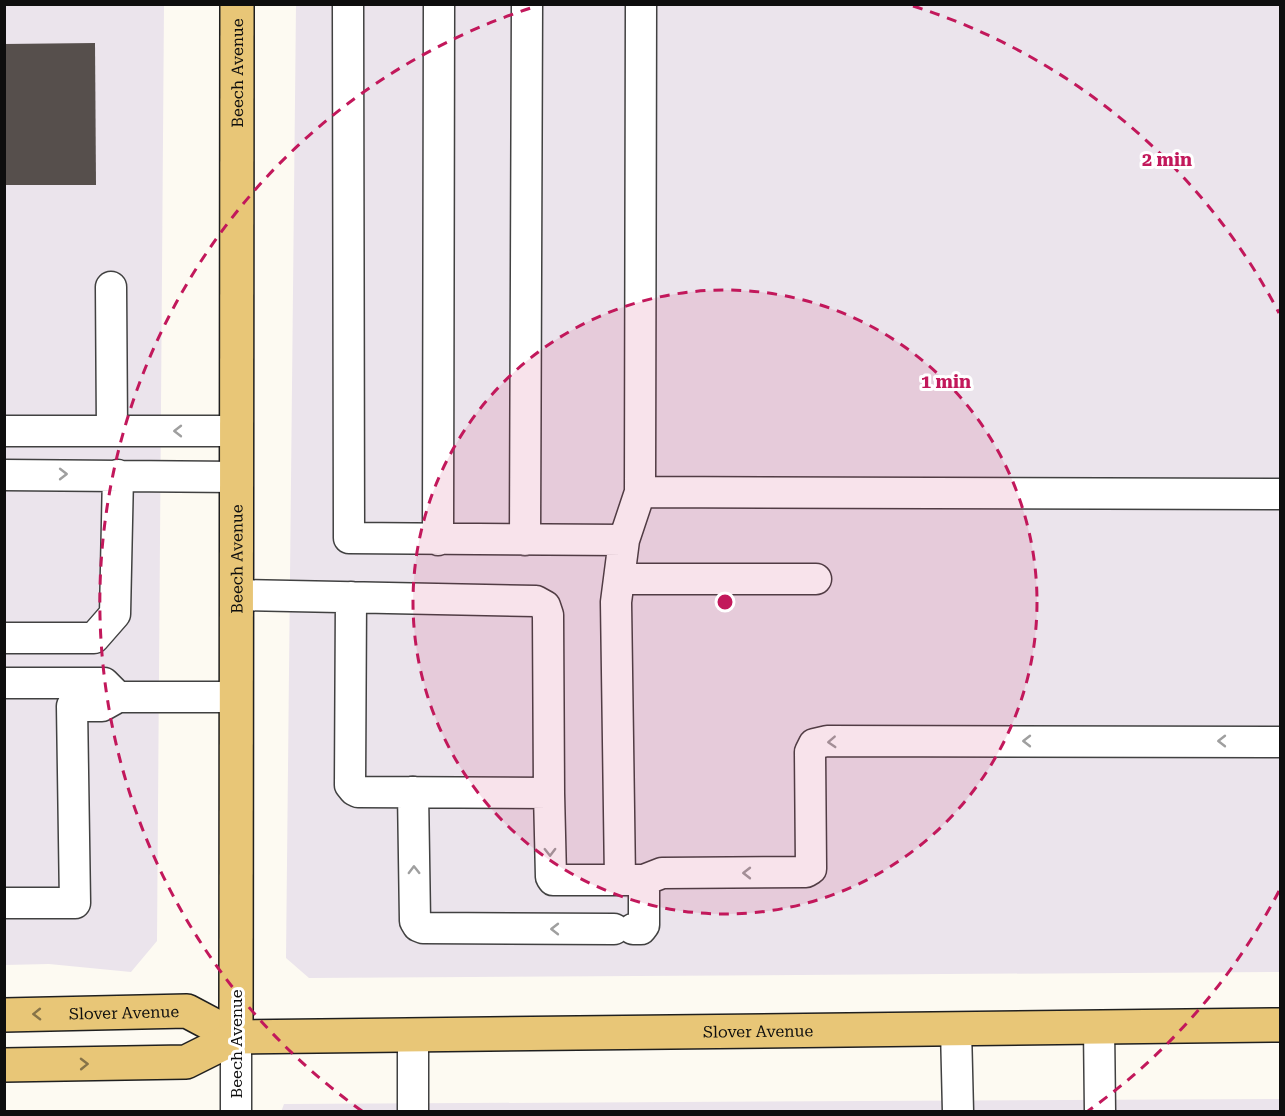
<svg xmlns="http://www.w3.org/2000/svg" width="1285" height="1116" viewBox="0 0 1285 1116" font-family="'Roboto Serif',serif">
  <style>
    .industrial { fill: #ebe4ec }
    .building { fill: #564f4c }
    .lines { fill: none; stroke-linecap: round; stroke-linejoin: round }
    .minor-casing { stroke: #414141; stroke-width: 33 }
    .major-casing { stroke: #1f1f1f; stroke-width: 36 }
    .minor { stroke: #fff; stroke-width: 30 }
    .major { stroke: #e8c677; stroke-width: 33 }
    .oneway { stroke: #9f9f9f }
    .oneway2 { stroke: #867348 }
    .ring { fill: none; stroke: #c2185b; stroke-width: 3; stroke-dasharray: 10 8 }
    .labels { text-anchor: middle; stroke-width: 6; stroke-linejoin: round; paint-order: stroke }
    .street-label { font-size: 16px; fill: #0e0e0e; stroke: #fff }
    .centre { fill: #c2185b; stroke: #fff; stroke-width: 3 }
    .ring-label { font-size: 18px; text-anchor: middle; font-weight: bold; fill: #c2185b; stroke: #fff; stroke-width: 6; stroke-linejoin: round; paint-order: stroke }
  </style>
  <rect width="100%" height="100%" fill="#fdfaf2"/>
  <path class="industrial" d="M4 5H164L157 941 131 972 49 964 5 965Z
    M296 5H1280V972L309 978 286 958Z
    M1280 1099V1112H281L284 1104Z"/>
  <path class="building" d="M95 43 96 185H4V44Z"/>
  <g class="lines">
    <defs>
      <path id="minor" d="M348 4 349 538 624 540
        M641 4 640 492 1280 494
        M111 287 112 431
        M4 431H237
        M4 475 237 477
        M438 540 439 4
        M525 540 527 4
        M619 579H816
        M237 595 536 601 545 606 548 615 549 793 358 792 354 790 350 785 351 597
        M4 638H94L115 614 118 475
        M4 683H104L118 697 102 706H72L75 903H4
        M118 697H236
        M413 792 415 921 418 926 423 928 614 929
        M549 793 551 877 553 880H644L662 873 806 872 811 869V866L810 752 814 744 827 741 1280 742
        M620 880 616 602 624 540 640 492
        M633 929H641L644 925V880
        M1099 1027 1100 1112
        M956 1029 958 1112
        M413 1035V1112
        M236 1037V1112"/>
      <g id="major">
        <path id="s1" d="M4 1015 187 1011 236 1037"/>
        <path id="s2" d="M236 1037 237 4"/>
        <path id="s3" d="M4 1065 186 1062 236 1037 1280 1025"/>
      </g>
    </defs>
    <use href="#minor" class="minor-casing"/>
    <use href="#major" class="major-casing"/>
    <use href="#minor" class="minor"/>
    <use href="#major" class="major"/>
  </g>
  <defs><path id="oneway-chevron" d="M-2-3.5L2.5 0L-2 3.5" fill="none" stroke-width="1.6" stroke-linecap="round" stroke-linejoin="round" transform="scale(1.5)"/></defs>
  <g class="oneway">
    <use href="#oneway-chevron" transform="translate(178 431) rotate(180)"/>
    <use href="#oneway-chevron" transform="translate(63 474)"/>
    <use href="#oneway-chevron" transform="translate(1027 741) rotate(180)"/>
    <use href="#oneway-chevron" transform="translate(1222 741) rotate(-180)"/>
    <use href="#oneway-chevron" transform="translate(832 742) rotate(177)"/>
    <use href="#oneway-chevron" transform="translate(550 852) rotate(89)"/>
    <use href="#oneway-chevron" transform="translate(414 870) rotate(-91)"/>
    <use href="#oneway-chevron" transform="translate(747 873) rotate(180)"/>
    <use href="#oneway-chevron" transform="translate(555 929) rotate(-180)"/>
  </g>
  <g class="oneway2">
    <use href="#oneway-chevron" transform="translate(37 1014) rotate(179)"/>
    <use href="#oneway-chevron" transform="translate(84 1064) rotate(-1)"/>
  </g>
  <circle cx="725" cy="602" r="312" fill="#c2185b" fill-opacity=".12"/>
  <g class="ring">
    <circle cx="725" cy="602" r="312"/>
    <path d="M1279 891A625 625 0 0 1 1088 1111M362 1111A625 625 0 0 1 537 6M913 6A625 625 0 0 1 1279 313"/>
  </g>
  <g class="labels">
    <g class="street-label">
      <text dy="6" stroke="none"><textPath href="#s2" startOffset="964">Beech Avenue</textPath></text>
      <text dy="6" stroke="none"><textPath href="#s2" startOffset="478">Beech Avenue</textPath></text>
      <text dy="6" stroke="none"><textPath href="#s1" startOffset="120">Slover Avenue</textPath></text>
      <text dy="6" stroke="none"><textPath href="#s3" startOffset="760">Slover Avenue</textPath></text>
      <text transform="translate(236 1044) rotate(-90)" y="6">Beech Avenue</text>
    </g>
  </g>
  <circle cx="725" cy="602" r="9" class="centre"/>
  <g class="ring-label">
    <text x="1167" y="166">2 min</text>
    <text x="946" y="388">1 min</text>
  </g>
  <rect width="1285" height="1116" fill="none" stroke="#0e0e0e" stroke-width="12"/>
</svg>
